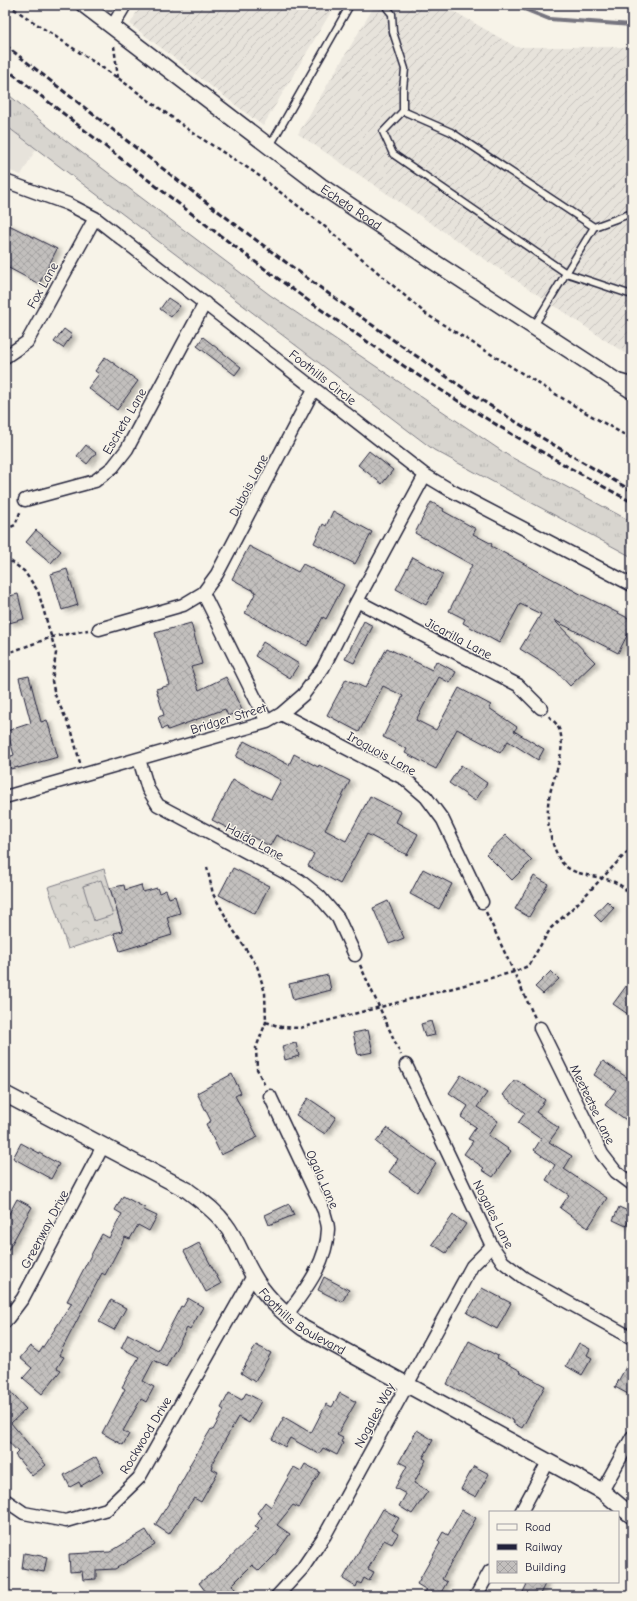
<svg xmlns="http://www.w3.org/2000/svg" width="637" height="1601" viewBox="0 0 637 1601" font-family="'Comic Neue',sans-serif">
  <style>
    .built { fill: #e7e3db }
    .industrial { fill: url(#industrial-furrows) }
    .grass { fill: url(#grass-tufts); stroke: #7d7c85 }
    .forest { fill: url(#forest-crowns); stroke: #7d7c85 }
    .pitch { fill: #d8d5cf; stroke: #7d7c85 }
    .lines { fill: none; stroke-linecap: round; stroke-linejoin: round }
    .stream { stroke: #76747f; stroke-width: 4 }
    .building { fill: url(#building-cross-hatch); stroke: #22223b; filter: url(#shadow) }
    .service-casing { stroke: #22223b; stroke-width: 9 }
    .minor-casing { stroke: #22223b; stroke-width: 15 }
    .tertiary-casing { stroke: #22223b; stroke-width: 18 }
    .path { stroke: #22223b; stroke-width: 2.5; stroke-dasharray: 4 3; stroke-linecap: butt }
    .service { stroke: #f7f3e8; stroke-width: 6 }
    .minor { stroke: #f7f3e8; stroke-width: 12 }
    .tertiary { stroke: #f7f3e8; stroke-width: 15 }
    .rail { stroke: #22223b; stroke-width: 3; stroke-dasharray: 6 3; stroke-linecap: butt }
    .labels { text-anchor: middle; stroke-width: 3; stroke-linejoin: round; paint-order: stroke }
    .street-label { font-size: 13px; fill: #22223b; stroke: #f7f3e8 }
  </style>
  <defs>
    <pattern id="industrial-furrows" width="10" height="10" patternUnits="userSpaceOnUse"><rect width="10" height="10" fill="#e7e3db"/><path d="M-1 1l2-2M0 10L10 0M9 11l2-2" fill="none" stroke="#c6c2bd"/></pattern>
    <pattern id="grass-tufts" width="24" height="20" patternUnits="userSpaceOnUse"><rect width="24" height="20" fill="#d8d5cf"/><path d="M3 7l-1-3M5 7V3M7 7l1-3M15 17l-1-3M17 17v-4M19 17l1-3" fill="none" stroke="#b9b7b3"/></pattern>
    <pattern id="forest-crowns" width="20" height="18" patternUnits="userSpaceOnUse"><rect width="20" height="18" fill="#d8d5cf"/><path d="M2 6a3 3 0 1 1 6 0M12 15a3 3 0 1 1 6 0" fill="none" stroke="#b9b7b3"/></pattern>
    <pattern id="building-cross-hatch" width="8" height="8" patternUnits="userSpaceOnUse"><rect width="8" height="8" fill="#c2bfbd"/><path d="M0 0l8 8M0 8l8-8" fill="none" stroke="#a6a4a3"/></pattern>
    <filter id="shadow"><feDropShadow dx="4.5" dy="2.5" stdDeviation="2" flood-color="#0004"/></filter>
  </defs>
  <rect width="100%" height="100%" fill="#f7f3e8"/>
  <filter id="ink" filterUnits="userSpaceOnUse"><feTurbulence type="fractalNoise" baseFrequency=".025" numOctaves="2"/><feDisplacementMap in="SourceGraphic" scale="8" xChannelSelector="R" yChannelSelector="G"/><feConvolveMatrix kernelMatrix="1 2 1 2 8 2 1 2 1" color-interpolation-filters="sRGB"/></filter>
  <g filter="url(#ink)">
    <path class="built" d="M5 125 36 149 21 175 5 169Z"/>
    <path class="industrial" d="M141 5H335L263 126 130 24Z
      M375 5H443L516 47H632V358L298 134Z"/>
    <path class="grass" d="M5 92 57 134 270 295 509 456 632 522V557L434 450 5 125Z"/>
    <path class="forest" d="M104 869 123 931 68 949 48 887Z"/>
    <path class="pitch" d="M101 880 113 915 94 921 83 886Z"/>
    <g class="lines">
      <path class="stream" d="M514 5 549 19 632 25"/>
    </g>
    <path class="building" d="M5 223 57 249 39 284 5 266Z
      M168 298 180 306 171 317 160 309Z
      M64 329 72 335 63 348 54 342Z
      M203 337 241 367 235 375 197 346Z
      M105 357 138 381 117 410 88 388 99 374 95 371Z
      M86 445 96 453 87 464 77 456Z
      M369 451 393 470 382 484 358 465Z
      M431 502 444 509 443 511 476 529 473 534 492 544 491 546 586 597 632 620V626L618 653 554 620 595 662 570 686 556 671 520 649 541 614 520 604 499 643 463 623 465 619 449 611 472 565 415 533Z
      M333 511 372 532 355 564 314 543 323 524 326 526Z
      M36 530 61 551 51 563 26 542Z
      M249 546 298 572 303 564 344 585 326 619 323 617 307 646 245 613 256 592 232 579Z
      M413 557 443 574 426 605 396 589Z
      M67 569 78 605 62 610 51 574Z
      M18 594 24 619 9 623 5 608V597Z
      M364 621 373 626 354 663 345 659Z
      M191 623 202 664 191 667 199 690 226 677 242 710 228 716 225 709 168 730 167 727 162 729 158 717 164 715 156 689 170 685 155 633Z
      M263 642 299 664 290 678 255 656Z
      M387 648 432 670 436 661 456 672 450 683 439 677 416 720 436 730 459 688 491 705 489 708 517 727 514 731 544 749 538 760 508 741 500 753 486 743 485 744 457 729 436 769 405 753 407 749 383 737 403 696 383 686 359 732 327 715 346 679 365 688Z
      M29 676 41 722 47 720 58 757 18 768V767L11 769 8 757 14 755 7 731 31 723 19 678Z
      M244 741 289 765 294 754 318 767 319 765 350 781 325 830 346 841 370 796 401 812 396 822 418 834 407 855 367 834 340 884 308 866 314 854 276 835 270 846 246 834 245 837 212 820 233 780 271 799 281 780 236 757Z
      M461 765 487 783 475 801 449 783Z
      M506 835 532 860 512 880 486 854Z
      M233 868 269 886 255 914 219 895Z
      M423 869 452 884 439 909 410 894Z
      M534 876 548 884 529 917 515 909Z
      M124 885 125 890 141 885 143 892 157 888 159 893 166 890 169 898 175 896 180 913 167 917 172 935 120 951 114 933 123 931 110 888Z
      M388 901 404 938 389 944 373 908Z
      M607 901 614 908 601 922 594 915Z
      M551 971 559 979 543 994 535 987Z
      M328 975 331 990 293 1000 289 984Z
      M632 978V1017L613 1004Z
      M431 1021 435 1035 425 1037 421 1024Z
      M368 1030 373 1052 358 1055 353 1033Z
      M296 1043 299 1056 285 1060 282 1046Z
      M603 1061 632 1081V1124L605 1105 616 1090 594 1075Z
      M232 1074 241 1093 235 1096 258 1137 221 1155 206 1124 211 1121 197 1093Z
      M461 1075 487 1093 477 1107 498 1121 488 1135 511 1151 493 1177 482 1170 484 1168 464 1154 473 1141 468 1139 476 1127 461 1117 468 1106 449 1093Z
      M514 1081H518L545 1100 536 1112 559 1128 549 1142 572 1156 564 1169 607 1198 588 1228 560 1208 569 1195 546 1180 555 1165 534 1150 541 1139 518 1123 525 1113 503 1095Z
      M308 1098 336 1117 325 1134 296 1115Z
      M387 1128 436 1163 417 1192 389 1172 398 1159 376 1142Z
      M21 1143 59 1164 51 1179 13 1158Z
      M123 1196 145 1208 144 1210 157 1216 149 1231 138 1225 130 1239 125 1237 105 1275 102 1273 59 1355 64 1357 57 1368 61 1370 42 1394 23 1378 32 1368 20 1358 30 1346 39 1353 72 1303 67 1301 102 1234 109 1238 122 1214 115 1210Z
      M17 1199 32 1207 5 1256V1221Z
      M289 1204 294 1215 269 1225 265 1215Z
      M619 1207 632 1213 626 1226 613 1220Z
      M453 1215 466 1224 446 1253 432 1244Z
      M199 1243 221 1284 206 1292 184 1251Z
      M324 1277 349 1290 342 1302 318 1290Z
      M482 1288 511 1303 497 1329 467 1313Z
      M188 1298 203 1307 190 1330 187 1328 166 1367 154 1360 143 1381 154 1387 146 1402 141 1399 123 1431 129 1434 123 1445 102 1433 125 1389 122 1387 139 1357 121 1348 128 1334 158 1350 181 1306 183 1307Z
      M111 1300 126 1308 114 1330 99 1322Z
      M469 1341 498 1356 497 1358 521 1371 520 1372 545 1386 522 1428 513 1423 514 1421 447 1384Z
      M579 1343 590 1349 587 1355 592 1358 582 1375 566 1366Z
      M256 1345 271 1353 255 1382 241 1373Z
      M632 1356V1386L628 1394 615 1387Z
      M5 1386 26 1409 11 1423 46 1465 32 1476 15 1455 18 1452 5 1438Z
      M229 1393 242 1400 246 1393 261 1401 249 1423 238 1417 211 1465 213 1466 212 1469 218 1472 201 1502 194 1498 169 1534 155 1525 176 1492 190 1467 189 1466 211 1429 213 1430 224 1410 221 1408Z
      M340 1393 356 1402 337 1435 343 1438 341 1442 343 1443 337 1455 323 1448 319 1454 290 1438 285 1447 272 1439 284 1417 311 1433 326 1404 332 1407Z
      M417 1430 433 1440 423 1458 426 1460 414 1483 428 1491 412 1514 399 1506 406 1494 395 1488 407 1466 399 1462Z
      M96 1457 104 1472 81 1486 79 1482 70 1487 64 1475Z
      M305 1464 320 1472 299 1508 293 1505 277 1525 290 1534 274 1556 259 1571 252 1565 232 1585 235 1589 232 1592 234 1596H209L199 1583 221 1566 259 1529 255 1527 262 1517 257 1513 265 1502 271 1507 294 1467 301 1471Z
      M474 1466 489 1474 476 1497 461 1489Z
      M383 1509 399 1518 392 1530 398 1534 392 1544 384 1540 368 1569 374 1572 369 1581 364 1578 361 1584 358 1582 356 1587 343 1579Z
      M462 1510 476 1518 442 1579 447 1582 439 1596H419L427 1590 417 1584 440 1543 438 1541 443 1532 448 1535Z
      M146 1530 155 1545 115 1569 96 1570V1579L83 1580 82 1571 70 1572 69 1554 110 1552Z
      M24 1553 47 1557 44 1572 22 1568Z
      M528 1582H546L539 1596H521Z"/>
    <g class="lines">
      <defs>
        <path id="service" d="M387 8 392 14 393 32 405 69 403 89V111
          M270 146 350 5
          M594 227 451 132 403 111 383 132 393 154 566 273 632 295
          M534 326 594 227 632 213
          M622 378 632 381"/>
        <path id="minor" d="M112 27 125 5
          M5 181 68 204 95 218 425 475 450 490 632 585
          M5 357 27 342 95 218
          M25 500 95 481 113 467 127 449 205 303
          M203 593 267 722
          M357 601 518 685 541 708
          M99 629 183 605 203 593 217 574 314 389
          M281 714 405 779 426 797 443 820 482 902
          M139 759 148 789 158 805 299 880 319 896 338 918 355 955
          M5 797 267 722 281 714 303 695 323 668 357 601 425 475
          M540 1028 602 1154 616 1172 632 1184
          M406 1065 492 1246 503 1262 524 1278 632 1338
          M270 1096 324 1211C325 1217 328 1223 328 1229 327 1263 305 1290 286 1316
          M5 1322 23 1298 103 1146
          M602 1491 632 1437
          M5 1500 24 1513 66 1521 107 1509 139 1478 253 1276
          M521 1512 548 1462
          M277 1596 302 1569 325 1535 472 1266 492 1246
          M476 1596 490 1571"/>
        <g id="tertiary">
          <path id="s1" d="M84 5 321 186 431 260 632 391"/>
          <path id="s2" d="M5 1094 187 1190C201 1201 215 1210 225 1224 237 1239 243 1259 253 1275 265 1297 283 1313 303 1328L602 1491 632 1516"/>
        </g>
      </defs>
      <use href="#service" class="service-casing"/>
      <use href="#minor" class="minor-casing"/>
      <use href="#tertiary" class="tertiary-casing"/>
      <path class="path" d="M8 5 118 78 196 135 254 172 323 225 426 314 583 411 632 439
        M114 46 118 78
        M5 530 15 525 21 510
        M5 557 24 571 38 591 56 653 52 681 55 695 72 732 80 763
        M5 654 52 637 88 630
        M549 716C551 719 555 722 557 725 571 748 549 782 548 806 547 822 550 839 557 854 568 883 606 870 625 889 628 892 630 898 632 902
        M207 867 213 894 232 928 257 966 265 993 266 1022 256 1048 257 1069 265 1086
        M486 912 535 1018
        M360 965 401 1055
        M266 1022 281 1027 300 1028 514 972 528 966 551 928 577 904 632 847"/>
      <use href="#service" class="service"/>
      <use href="#minor" class="minor"/>
      <use href="#tertiary" class="tertiary"/>
      <path class="rail" d="M5 45C160 167 315 290 480 399 529 431 581 461 632 491
        M5 68C107 147 208 229 313 304 415 376 521 443 632 502"/>
    </g>
  </g>
  <g class="labels">
    <g class="street-label">
      <text dy="5" stroke="none"><textPath href="#s1" startOffset="335">Echeta Road</textPath></text>
      <text transform="translate(42 285) rotate(-61)" y="5">Fox Lane</text>
      <text transform="translate(323 377) rotate(38)" y="5">Foothills Circle</text>
      <text transform="translate(124 421) rotate(-60)" y="5">Escheta Lane</text>
      <text transform="translate(248 485) rotate(-62)" y="5">Dubois Lane</text>
      <text transform="translate(459 638) rotate(28)" y="5">Jicarilla Lane</text>
      <text transform="translate(228 718) rotate(-17)" y="5">Bridger Street</text>
      <text transform="translate(382 753) rotate(29)" y="5">Iroquois Lane</text>
      <text transform="translate(255 841) rotate(28)" y="5">Haida Lane</text>
      <text transform="translate(593 1104) rotate(64)" y="5">Meeteetse Lane</text>
      <text transform="translate(323 1179) rotate(66)" y="5">Ogala Lane</text>
      <text transform="translate(494 1214) rotate(63)" y="5">Nogales Lane</text>
      <text transform="translate(44 1229) rotate(-62)" y="5">Greenway Drive</text>
      <text dy="5" stroke="none"><textPath href="#s2" startOffset="384">Foothills Boulevard</textPath></text>
      <text transform="translate(374 1415) rotate(-62)" y="5">Nogales Way</text>
      <text transform="translate(145 1435) rotate(-59)" y="5">Rockwood Drive</text>
    </g>
  </g>
  <rect width="637" height="1601" fill="none" stroke="#f7f3e8" stroke-width="20"/>
  <rect x="10" y="10" width="617" height="1581" fill="none" stroke="#22223b" stroke-width="1.5" filter="url(#ink)"/>
  <rect x="489" y="1511" width="130" height="72" fill="#f7f3e8" stroke="#a29fa3"/>
  <rect x="497" y="1524" width="20" height="6" fill="#f7f3e8" stroke="#a29fa3"/>
  <text x="525" y="1531" font-size="12" fill="#22223b">Road</text>
  <rect x="497" y="1544" width="20" height="6" fill="#22223b" stroke="#a29fa3"/>
  <text x="525" y="1551" font-size="12" fill="#22223b">Railway</text>
  <rect x="497" y="1561" width="20" height="12" fill="url(#building-cross-hatch)" stroke="#a29fa3"/>
  <text x="525" y="1571" font-size="12" fill="#22223b">Building</text>
</svg>
